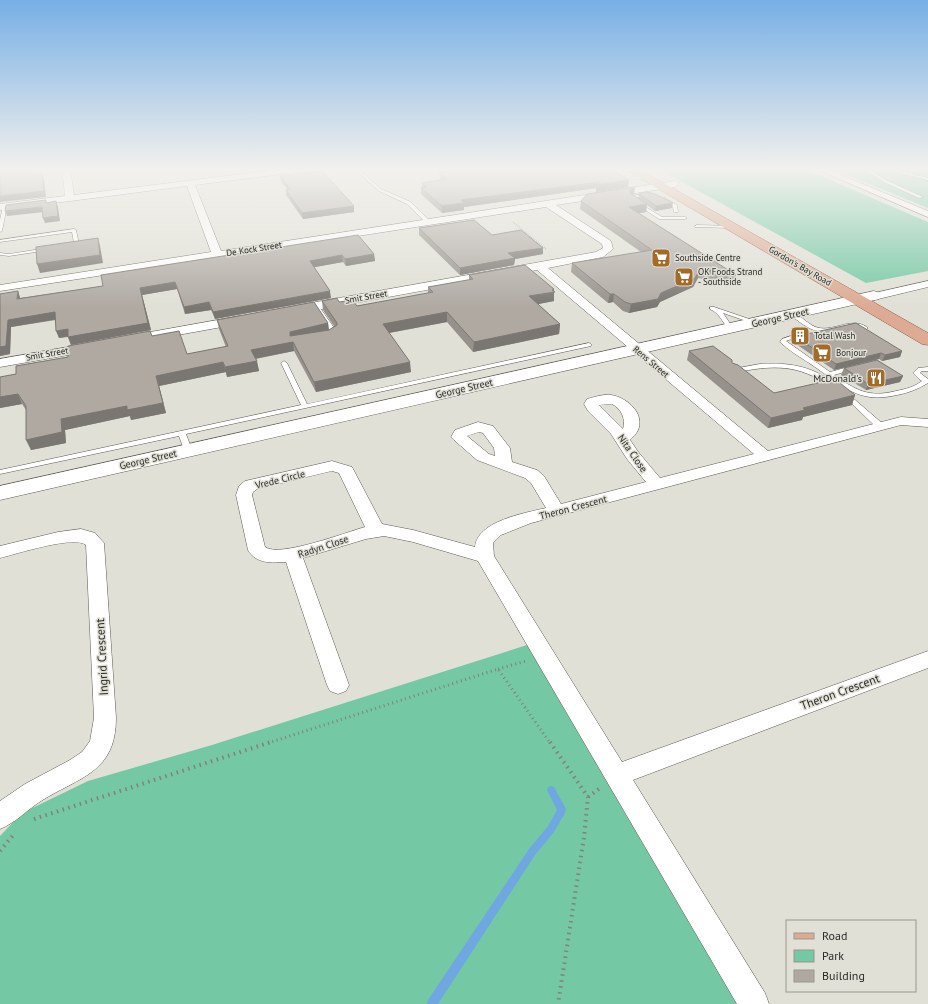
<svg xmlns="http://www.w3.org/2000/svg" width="928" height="1004" viewBox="0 0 928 1004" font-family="'PT Sans',sans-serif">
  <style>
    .green { fill: #75c8a4 }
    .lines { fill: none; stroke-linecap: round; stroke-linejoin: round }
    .stream { fill: #6fa7e1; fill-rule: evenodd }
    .lane-casing { stroke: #5b5951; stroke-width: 1 }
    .street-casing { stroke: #5b5951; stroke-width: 1 }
    .secondary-casing { stroke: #5b5951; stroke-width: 1 }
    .primary-casing { stroke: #90593e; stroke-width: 1 }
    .path-far2 { stroke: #82817b; stroke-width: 1.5; stroke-dasharray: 0.5 1.5; stroke-linecap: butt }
    .path-far1 { stroke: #82817b; stroke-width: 3; stroke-dasharray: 1 3.5; stroke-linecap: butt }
    .path { stroke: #82817b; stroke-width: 4; stroke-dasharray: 1.5 4.5; stroke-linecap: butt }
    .lane { fill: #fff; fill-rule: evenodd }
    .street { fill: #fff; fill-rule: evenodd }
    .secondary { fill: #fff; fill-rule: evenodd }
    .primary { fill: #ddab93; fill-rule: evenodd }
    .wall { fill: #96918b }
    .shaded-wall { fill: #7a7671 }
    .building { fill: #afa9a2; stroke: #7a7671 }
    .labels { text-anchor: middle; stroke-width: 3; stroke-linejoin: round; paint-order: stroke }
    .far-street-label { font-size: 9px; fill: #2b2a27; stroke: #e1e0d6 }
    .far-poi-label { font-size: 9px; fill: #2b2a27; stroke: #e1e0d6; text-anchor: start }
    .street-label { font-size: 10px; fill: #2b2a27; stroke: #e1e0d6 }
    .poi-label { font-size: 10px; fill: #2b2a27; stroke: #e1e0d6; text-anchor: end }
    .near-street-label { font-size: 12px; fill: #2b2a27; stroke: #e1e0d6 }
  </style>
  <rect width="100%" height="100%" fill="#e1e0d6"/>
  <path class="green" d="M657 168H802L928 222V271L866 283Z
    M831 168H928V208Z
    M527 645 737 1004H0V836L22 813 88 781 212 745Z"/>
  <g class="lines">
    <path class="stream" d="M551 786 554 787 565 807 566 810 565 813 554 832 535 855 438 1004H427L428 1000 529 849 548 826 557 810 547 790 548 787Z"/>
    <defs>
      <path id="lane" d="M353 168H357L381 189 411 202 430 221V223H426L407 204 379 191Z
        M862 168H866L888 181 923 197 919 198 886 183Z
        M880 168H886L928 178V180Z
        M626 176 649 178 651 179 649 180 625 178Z
        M649 194 651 195V196L635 198 634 200 662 217H685L687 218 685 219H659L630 200 631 196Z
        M661 198H665L677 205 678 212H674L673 207 661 200Z
        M5 205 7 206 2 231 0 232V220L3 206Z
        M697 225 732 226 734 227 732 228 695 227V226Z
        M74 229 76 230 79 244C77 246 70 247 68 245L74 243 72 232 0 242V240Z
        M47 248H49V250L9 256 0 255V253L9 254Z
        M314 305H318L337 332 333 337 331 338 328 336 331 332 313 306Z
        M710 307H714L758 322 755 324 723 313 733 328 732 329H728C723 322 718 312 710 309Z
        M792 312C802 316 809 326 819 328 836 331 853 316 868 328L865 330C860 328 855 326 849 327 839 328 828 333 818 331 807 329 799 321 790 315V313Z
        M791 336 794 338 786 341 830 372 852 366 854 367V369L834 375C856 390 868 398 896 391 906 389 914 387 922 381L919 379 913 373 918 368 928 367V371H922L920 373 928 379V383C918 389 908 393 897 395 859 404 844 387 815 367 804 359 790 352 780 342L782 339Z
        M589 343 592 345 591 346 186 434 192 450 188 452 184 450 179 436 0 474V470L301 405 281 363 284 361 287 363 307 404Z
        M760 364C787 362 817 366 837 387L834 389 832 388C799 363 772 365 733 373L730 371 733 369Z
        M845 392 847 393 883 424 884 426 883 428H877L843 395 842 394Z"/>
      <path id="street" d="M62 168H70L74 195 289 168H310L306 171 195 185 221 251 675 181 678 182 679 184 675 187 556 205 611 241 613 249 603 257 548 268 768 451 901 417 928 419V427L901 425 531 523 501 535 493 543 494 556 622 762 928 651V668L633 780 765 993 769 1004H737L478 561 413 542 384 536 366 539 303 558 349 685 346 691 338 694 330 691 327 685 286 562C272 563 256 564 248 550L236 495 239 486 245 481 332 461 352 467 382 524 413 530 475 547C477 521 525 513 546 508L531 483 525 478 477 460 454 440 451 437 455 430 478 422 493 426 510 448 512 462 537 470 544 476 561 504 646 482 627 459 611 434 588 411 584 404 587 399C595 397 603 394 611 395 625 397 643 411 639 427 638 432 634 436 630 440L639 453 660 478 754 454 537 270 294 314 290 313 288 310 290 307 294 306 596 252 603 248 602 244 546 207 0 291V285L211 252 187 186 0 210V204L65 196ZM612 404C621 408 626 419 623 429L599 405ZM479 432 483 433 494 448 495 456 489 454 467 436ZM332 471 339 473 365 527C347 532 279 558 265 547L252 495 253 492 257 489Z
        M814 168H824L928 211V217Z
        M928 281V287L874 300 870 298 868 296 870 294Z
        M240 316 244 317 246 320 244 323 128 344 123 343 122 340 123 337 128 336Z
        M91 343 96 344 97 347 96 350 0 367V359Z
        M81 529 95 533 104 543 116 718C116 773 79 777 41 801 27 810 15 823 0 829V801L25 784 70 760 82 752 90 741 94 718 86 545C75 535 16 554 0 558V546L58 532Z"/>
      <path id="secondary" d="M874 291 879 293 882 296 879 299 0 500V486Z"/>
      <path id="primary" d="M625 168H637L928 333V345L922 344 626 170Z"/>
    </defs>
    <use href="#lane" class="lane-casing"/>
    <use href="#street" class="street-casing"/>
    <use href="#secondary" class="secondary-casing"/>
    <use href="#primary" class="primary-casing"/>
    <path class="path-far2" d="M320 171 345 168
      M513 222 547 250"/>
    <path class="path-far1" d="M498 669 526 661
      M268 743 498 669 550 743"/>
    <path class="path" d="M550 742 588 797 584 837 558 1004
      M588 797 600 788
      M34 819 271 742
      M0 851 15 833"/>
    <use href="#lane" class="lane"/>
    <use href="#street" class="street"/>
    <use href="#secondary" class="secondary"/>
    <use href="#primary" class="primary"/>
  </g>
  <path class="wall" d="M434 168H608L629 180 628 187 596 192V188L464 207V210L442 213 421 194 422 183 440 180V179L439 173H441Z
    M280 176 354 206V212L303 219 286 195V190L287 189 281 182Z
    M639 194 672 208 655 211 647 205 646 212 638 213 736 275 734 284 698 278 693 287 660 302 657 307 629 313 623 311 613 302 608 303 571 272 572 263 641 252 580 209 581 201 634 195 638 198Z
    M419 228 492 235 543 248V254L515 259 514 265 460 275 419 235Z
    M358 235 374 254 375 261 346 266 343 262 314 267 331 298 215 319 211 310 185 314 177 289 142 295 151 330 71 345 68 337 59 338 56 320 11 327 10 354 0 356V294L18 291 20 298 103 286Z
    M469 275 554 291V301L537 304 560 324 559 334 473 352 447 322 389 333 411 372 316 392 294 351 256 359 259 371 227 377 226 372 159 386 166 413 131 420 130 416 65 430 66 443 31 450 26 410 22 404 0 408V377L16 374 68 357 152 336 187 354 226 347 219 329 217 320 328 323 329 330 334 326 323 310 322 301 339 302 357 306 428 293V287L469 280Z
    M798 336 902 351 900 357 882 361 879 359 834 370 796 344 797 342 796 341Z
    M689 351 732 363 774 393 855 395 852 405 803 417 802 420 768 428 687 360Z
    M844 368 903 376 900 382 866 390 841 375Z"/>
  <path class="shaded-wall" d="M42 173 44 179 46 197 0 202V196Z
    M629 180 628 187 596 192V188L464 207V210L442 213V206L461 200 600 182Z
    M635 187 634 195 629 198 630 190Z
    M56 201 58 207 60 221 45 223 43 218Z
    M673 203 672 208 655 211 656 206Z
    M647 204 646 212 628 215 629 207Z
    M354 206V212L303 219 302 213Z
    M42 207 44 212 7 216 5 211Z
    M98 238 100 246 103 263 40 273 37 264Z
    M543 248V254L515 259 514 265 460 275V268L508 253Z
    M374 254 375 261 346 266 345 259Z
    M342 255 343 262 310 268V261Z
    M700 269 698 278 693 287 660 302 657 307 629 313 631 304 661 293Z
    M175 282 177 289 142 295 151 330 71 345 68 337 140 288Z
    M554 289V301L529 306V296Z
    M18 291 20 298 17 299Z
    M330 291 331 298 215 319 213 312Z
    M610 294H614L613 302 608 303Z
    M209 302 211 310 185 314 184 307Z
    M55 312 58 319 11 327 10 354 0 356V347L8 320Z
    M447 312V322L383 334V324Z
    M328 323 329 333 293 342 294 351 253 359 251 350 290 336V332Z
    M560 324 559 334 473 352 474 342Z
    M68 329 70 336 59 338 56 331Z
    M902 351 900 357 882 361 885 355Z
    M881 353 879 359 834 370 836 364Z
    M257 361 259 371 227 377 225 367Z
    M223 362 226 372 159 386 166 413 131 420 130 416 65 430 66 443 31 450 26 440 61 419 156 376Z
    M410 362 411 372 316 392 314 382Z
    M903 376 900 382 866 390 868 384Z
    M18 394 22 404 0 408V397Z
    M855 395 852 405 803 417 802 420 768 428 771 418 803 408Z"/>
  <path class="building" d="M10 168H35L36 174 42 173 44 191 0 196V169Z
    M442 168H608L629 180 596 185 600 182 461 200 464 203 442 206 421 188 427 187 422 183 447 179 439 173 446 172 444 170H445Z
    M322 171 354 206 302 213 286 190 290 189 280 176Z
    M635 187 630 190V193L647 204 629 207 736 275 700 269 695 278 661 293 658 299 631 304 625 302 614 294H610L572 263 652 250 581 201 587 194Z
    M646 192 655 194 673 203 656 206 639 194Z
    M46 200V203L56 201 58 216 43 218 42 207 5 211 6 205Z
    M474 220 492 235 521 230 543 248 508 253 515 258 460 268 419 228Z
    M358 235 374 254 345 259 342 255 310 261 330 291 213 312 209 302 184 307 175 282 140 288 148 323 68 337V329L56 331 55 312 8 320 6 346 0 347V294L18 291 17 299 103 286 101 275Z
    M98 238 100 255 37 264 36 247Z
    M525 265 554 289 552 290 555 292 529 296 560 324 474 342 447 312 383 324 410 362 314 382 293 342 251 350 257 361 225 367 223 362 156 376 163 403 127 410V406L61 419 62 432 26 440V406L18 394 0 397V377L16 374V366L68 357V346L150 331 152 336 179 331 187 354 228 346 217 320 314 302 328 323 290 332V336L329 330 337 325V323L322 301 337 298 339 302 352 300 357 306 433 292 428 287 473 279 469 275Z
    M856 323 902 351 885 355 881 353 836 364 798 338H801L798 336Z
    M713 346 732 360V363L738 365 774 393 835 379 855 395 803 408 805 410 771 418 689 351Z
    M877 360 903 376 868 384 844 368Z"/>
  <linearGradient id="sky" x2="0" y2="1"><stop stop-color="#77afe5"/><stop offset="0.55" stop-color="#f2f1ed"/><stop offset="1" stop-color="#f2f1ed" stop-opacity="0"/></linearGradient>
  <rect width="928" height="308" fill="url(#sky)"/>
  <defs>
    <symbol id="supermarket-square" viewBox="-11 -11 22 22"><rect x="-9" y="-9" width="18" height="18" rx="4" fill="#a36b27" stroke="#e1e0d6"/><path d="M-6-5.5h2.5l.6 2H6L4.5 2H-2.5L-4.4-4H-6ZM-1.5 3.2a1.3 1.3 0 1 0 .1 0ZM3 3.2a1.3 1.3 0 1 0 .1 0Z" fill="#fff"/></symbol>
    <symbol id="building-square" viewBox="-11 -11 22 22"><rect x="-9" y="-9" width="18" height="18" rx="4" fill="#a36b27" stroke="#e1e0d6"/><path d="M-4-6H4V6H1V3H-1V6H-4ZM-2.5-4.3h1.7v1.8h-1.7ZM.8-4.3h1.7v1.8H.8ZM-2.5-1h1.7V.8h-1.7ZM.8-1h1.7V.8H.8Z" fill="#fff"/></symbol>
    <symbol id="restaurant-square" viewBox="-11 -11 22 22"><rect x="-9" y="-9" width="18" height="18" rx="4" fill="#a36b27" stroke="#e1e0d6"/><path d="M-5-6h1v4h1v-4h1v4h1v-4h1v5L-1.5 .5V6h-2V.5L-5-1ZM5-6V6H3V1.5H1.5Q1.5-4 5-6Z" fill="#fff"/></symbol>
  </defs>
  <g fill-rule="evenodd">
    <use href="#supermarket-square" x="650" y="247" width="22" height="22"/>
    <use href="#supermarket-square" x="673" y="266" width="22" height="22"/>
    <use href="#building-square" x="789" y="325" width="22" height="22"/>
    <use href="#supermarket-square" x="811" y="342" width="22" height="22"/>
    <use href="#restaurant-square" x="865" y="367" width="22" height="22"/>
  </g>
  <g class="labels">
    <g class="far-street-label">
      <text transform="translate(254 249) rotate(-9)" y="3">De Kock Street</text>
      <text transform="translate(800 266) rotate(30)" y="3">Gordon's Bay Road</text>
      <text transform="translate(366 297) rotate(-10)" y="3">Smit Street</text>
      <text transform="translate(47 354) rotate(-10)" y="3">Smit Street</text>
      <text transform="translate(651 362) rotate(40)" y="3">Rens Street</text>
    </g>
    <g class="far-poi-label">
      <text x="675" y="261">Southside Centre</text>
      <text x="698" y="275">OK Foods Strand<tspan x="698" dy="10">- Southside</tspan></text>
      <text x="814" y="339">Total Wash</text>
      <text x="836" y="356">Bonjour</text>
    </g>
    <g class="street-label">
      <text transform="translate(780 317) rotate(-13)" y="4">George Street</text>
      <text transform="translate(464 388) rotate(-13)" y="4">George Street</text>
      <text transform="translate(633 453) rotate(55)" y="4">Nita Close</text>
      <text transform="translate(148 459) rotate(-13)" y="4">George Street</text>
      <text transform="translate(280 479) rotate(-14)" y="4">Vrede Circle</text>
      <text transform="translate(573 507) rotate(-15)" y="4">Theron Crescent</text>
      <text transform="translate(323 546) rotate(-18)" y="4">Radyn Close</text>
    </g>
    <g class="poi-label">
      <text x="862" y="382">McDonald's</text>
    </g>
    <g class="near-street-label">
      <text transform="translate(102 657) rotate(-93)" y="4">Ingrid Crescent</text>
      <text transform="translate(840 692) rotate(-20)" y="4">Theron Crescent</text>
    </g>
  </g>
  <rect x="786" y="920" width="130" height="72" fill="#e1e0d6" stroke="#989790"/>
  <rect x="794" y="933" width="20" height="6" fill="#ddab93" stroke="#989790"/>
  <text x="822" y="940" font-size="12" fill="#2b2a27">Road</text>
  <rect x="794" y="950" width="20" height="12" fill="#75c8a4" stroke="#989790"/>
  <text x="822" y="960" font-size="12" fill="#2b2a27">Park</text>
  <rect x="794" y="970" width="20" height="12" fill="#afa9a2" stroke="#989790"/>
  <text x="822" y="980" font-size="12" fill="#2b2a27">Building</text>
</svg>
